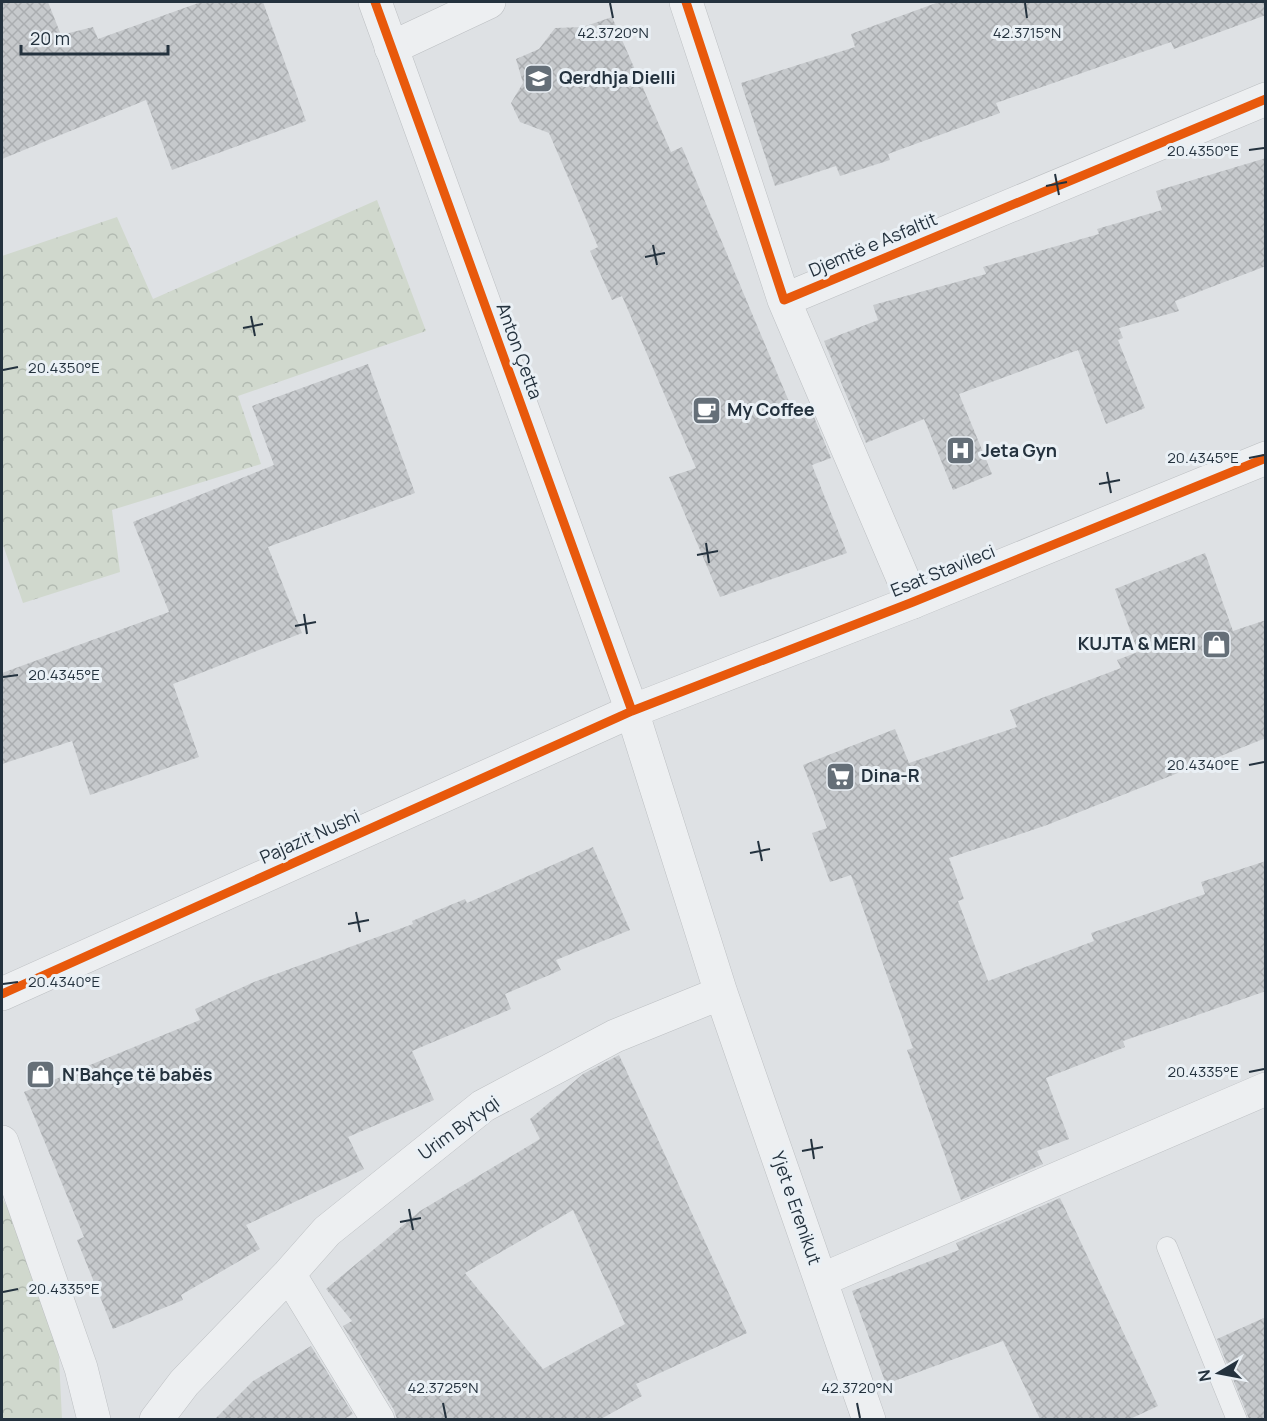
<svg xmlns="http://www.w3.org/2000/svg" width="1267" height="1421" viewBox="0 0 1267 1421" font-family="Manrope,sans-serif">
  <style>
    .park { fill: url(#park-crowns) }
    .building { fill: url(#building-cross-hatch); fill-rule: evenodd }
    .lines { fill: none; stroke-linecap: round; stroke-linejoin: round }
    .service-casing { stroke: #bcbfc2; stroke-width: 21 }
    .minor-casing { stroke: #bcbfc2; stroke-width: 34 }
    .tertiary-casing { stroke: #bcbfc2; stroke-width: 34 }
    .service { stroke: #edeff1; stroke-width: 20 }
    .minor { stroke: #edeff1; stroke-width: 33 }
    .tertiary { stroke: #edeff1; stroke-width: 33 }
    .cycleway-casing { stroke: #eaf0f5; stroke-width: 13 }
    .cycleway { stroke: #e8590c; stroke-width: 9 }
    .ticks { fill: none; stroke: #24323e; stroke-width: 2 }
    .labels { text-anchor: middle; stroke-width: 6; stroke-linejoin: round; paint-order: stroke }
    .poi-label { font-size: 18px; font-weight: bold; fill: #24323e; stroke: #eaf0f5; text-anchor: start }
    .street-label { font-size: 18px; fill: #24323e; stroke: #eaf0f5 }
    .ticks-label { font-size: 15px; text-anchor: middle; fill: #24323e; stroke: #eaf0f5; stroke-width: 6; stroke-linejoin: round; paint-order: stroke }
  </style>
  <defs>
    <pattern id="park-crowns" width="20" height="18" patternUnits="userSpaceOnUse" patternTransform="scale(1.5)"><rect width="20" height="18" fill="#d0d8cd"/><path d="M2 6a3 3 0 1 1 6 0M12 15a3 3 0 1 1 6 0" fill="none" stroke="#b2bab1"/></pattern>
    <pattern id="building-cross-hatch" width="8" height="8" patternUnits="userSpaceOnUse" patternTransform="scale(1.5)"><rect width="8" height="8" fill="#c6c9cc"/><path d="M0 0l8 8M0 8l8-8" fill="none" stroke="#aaadb0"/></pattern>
  </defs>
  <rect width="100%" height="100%" fill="#dee1e4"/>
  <path class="park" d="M377 200 426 331 238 396 261 464 112 510 120 572 23 603 2 542V256L117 217 153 299Z
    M2 1198 56 1297 62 1419H2Z"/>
  <path class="building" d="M2 2H48L61 35 93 27 98 39 201 2H263L306 121 172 170 146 100 2 159Z
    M939 2H1266V15L1174 49 1171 42 996 103 1000 113 888 154 890 160 840 176 836 166 775 186 741 83 855 47 851 34Z
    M612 17 671 152 682 147 793 411 809 405 831 458 812 465 847 553 720 597 669 477 696 468 622 296 612 300 590 251 598 247 549 133 520 122 511 103 523 83 516 59 539 49 555 28 583 27Z
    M1266 158V266L1175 301 1179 311 1119 328 1123 338 1118 340 1145 408 1106 424 1078 350 959 394 992 474 953 490 924 419 866 443 824 341 878 320 873 305 986 274 983 267 1099 234 1097 229 1162 210 1156 191Z
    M368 364 415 493 268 547 302 633 173 684 199 757 90 795 72 741 2 764V673L169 612 133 522 274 465 252 406Z
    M1205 553 1233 631 1266 620V738L1047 825 949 858 964 899 958 901 988 981 1094 941 1091 933 1205 894 1201 882 1266 861V991L1123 1041 1125 1047 1046 1078 1069 1139 1037 1151 1043 1164 961 1200 907 1050 913 1048 851 875 830 882 812 833 827 828 803 765 895 729 909 763 1017 727 1010 710 1121 668 1117 660 1138 652 1115 589Z
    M593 847 630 930 556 960 561 970 505 994 511 1009 412 1051 434 1100 348 1137 364 1169 246 1225 260 1249 181 1295 183 1300 113 1329 77 1240 84 1237 24 1092 200 1020 195 1009 254 982 413 924 412 921 465 899 467 903Z
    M619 1055 747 1333 636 1384 642 1396 601 1419H397L394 1410 343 1326 352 1321 326 1289 420 1211 540 1139 530 1119 583 1074ZM573 1210 625 1324 543 1369 465 1273Z
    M1060 1198 1158 1406 1130 1419H1040L1003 1341 886 1384 852 1291 959 1250 956 1243Z
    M1266 1317V1419H1249L1217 1339Z
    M311 1346 353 1414 344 1419H215L253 1381Z"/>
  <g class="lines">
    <defs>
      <path id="service" d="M1167 1247 1237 1420"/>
      <path id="minor" d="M686 2 784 300 1266 99
        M391 48 489 2
        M784 300 913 602
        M632 711 721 993 869 1420
        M2 1142 81 1368 94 1420
        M289 1274 378 1420
        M821 1280 1266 1089
        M156 1420 184 1383 289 1274 327 1231 483 1106 615 1036 721 993"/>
      <path id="tertiary" d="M375 2 632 711
        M2 994 632 711 913 602 1266 458"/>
    </defs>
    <use href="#service" class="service-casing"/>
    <use href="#minor" class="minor-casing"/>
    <use href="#tertiary" class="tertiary-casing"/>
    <use href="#service" class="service"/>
    <use href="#minor" class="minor"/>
    <use href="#tertiary" class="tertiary"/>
    <defs>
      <path id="cycleway" d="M375 2 632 711
        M686 2 784 300 1266 99
        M2 994 632 711 913 602 1266 458"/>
    </defs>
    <use href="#cycleway" class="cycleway-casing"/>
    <use href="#cycleway" class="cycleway"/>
  </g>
  <path class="ticks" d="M610 3 613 18M1025 3 1027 18M1249 150 1264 148M1055 174 1059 195M1046 186 1067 182M653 245 657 265M645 257 665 253M251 316 255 336M243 328 263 324M3 370 18 367M1249 458 1264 455M1107 472 1111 493M1099 484 1120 480M706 543 709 563M697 555 718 551M304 614 307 634M295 626 316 622M3 677 18 675M1249 765 1264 762M758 841 762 861M750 853 770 849M356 912 360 932M348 924 369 920M3 984 18 982M1249 1072 1264 1069M811 1139 814 1159M802 1151 823 1147M409 1209 413 1230M400 1222 421 1218M3 1292 18 1289M443 1403 446 1418M857 1403 860 1418"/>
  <defs>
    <symbol id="school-square" viewBox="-11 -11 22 22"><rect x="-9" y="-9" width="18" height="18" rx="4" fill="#656f78" stroke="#eaf0f5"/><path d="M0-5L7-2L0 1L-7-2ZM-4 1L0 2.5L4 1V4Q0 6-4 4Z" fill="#fff"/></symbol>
    <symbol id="cafe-square" viewBox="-11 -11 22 22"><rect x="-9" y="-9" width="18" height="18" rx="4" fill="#656f78" stroke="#eaf0f5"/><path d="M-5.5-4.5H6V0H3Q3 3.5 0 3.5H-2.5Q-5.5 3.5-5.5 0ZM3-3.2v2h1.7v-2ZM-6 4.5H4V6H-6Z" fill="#fff"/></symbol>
    <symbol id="hospital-square" viewBox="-11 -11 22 22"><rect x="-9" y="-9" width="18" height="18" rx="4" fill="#656f78" stroke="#eaf0f5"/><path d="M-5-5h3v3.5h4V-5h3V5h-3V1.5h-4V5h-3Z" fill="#fff"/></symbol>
    <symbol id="shop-square" viewBox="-11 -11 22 22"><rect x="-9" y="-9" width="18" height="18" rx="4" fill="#656f78" stroke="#eaf0f5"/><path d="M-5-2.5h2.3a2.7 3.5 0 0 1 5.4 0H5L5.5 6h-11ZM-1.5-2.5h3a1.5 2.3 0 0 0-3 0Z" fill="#fff"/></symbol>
    <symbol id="supermarket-square" viewBox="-11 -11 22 22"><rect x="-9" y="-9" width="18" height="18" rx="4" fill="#656f78" stroke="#eaf0f5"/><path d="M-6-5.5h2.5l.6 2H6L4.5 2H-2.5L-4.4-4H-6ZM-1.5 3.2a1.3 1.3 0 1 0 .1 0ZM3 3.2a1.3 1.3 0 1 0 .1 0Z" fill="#fff"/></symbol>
  </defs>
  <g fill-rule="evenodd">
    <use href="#school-square" x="522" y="62" width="33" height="33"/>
    <use href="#cafe-square" x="690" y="394" width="33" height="33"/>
    <use href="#hospital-square" x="944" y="434" width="33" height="33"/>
    <use href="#shop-square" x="1200" y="628" width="33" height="33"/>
    <use href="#supermarket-square" x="824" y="760" width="33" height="33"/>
    <use href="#shop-square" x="24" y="1058" width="33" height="33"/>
  </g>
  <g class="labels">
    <g class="poi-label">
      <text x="559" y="84">Qerdhja Dielli</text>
      <text x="727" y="416">My Coffee</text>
      <text x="981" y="457">Jeta Gyn</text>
      <text x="1196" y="650" text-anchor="end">KUJTA &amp; MERI</text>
      <text x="861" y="782">Dina-R</text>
      <text x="62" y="1081">N'Bahçe të babës</text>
    </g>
    <g class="street-label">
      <text transform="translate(873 245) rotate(-23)" y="6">Djemtë e Asfaltit</text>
      <text transform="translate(519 351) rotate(70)" y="6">Anton Çetta</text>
      <text transform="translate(943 571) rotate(-22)" y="6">Esat Stavileci</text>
      <text transform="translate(310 837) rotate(-24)" y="6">Pajazit Nushi</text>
      <text transform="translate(459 1128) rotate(-36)" y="6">Urim Bytyqi</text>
      <text transform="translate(796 1208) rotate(71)" y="6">Yjet e Erenikut</text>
    </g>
  </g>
  <g class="ticks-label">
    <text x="613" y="38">42.3720°N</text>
    <text x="1027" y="38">42.3715°N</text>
    <text x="1203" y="156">20.4350°E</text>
    <text x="64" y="373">20.4350°E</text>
    <text x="1203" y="463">20.4345°E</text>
    <text x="64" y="680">20.4345°E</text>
    <text x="1203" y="770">20.4340°E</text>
    <text x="64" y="987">20.4340°E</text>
    <text x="1203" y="1077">20.4335°E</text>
    <text x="64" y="1294">20.4335°E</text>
    <text x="443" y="1393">42.3725°N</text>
    <text x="857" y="1393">42.3720°N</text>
  </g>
  <rect width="1267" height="1421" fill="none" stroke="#24323e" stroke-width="6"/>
  <g transform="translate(1219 1373) rotate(260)" stroke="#eaf0f5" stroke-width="4.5" paint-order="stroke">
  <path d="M0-4.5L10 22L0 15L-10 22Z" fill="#24323e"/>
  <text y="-9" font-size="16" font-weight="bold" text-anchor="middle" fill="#24323e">N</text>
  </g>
  <path d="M21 45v9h147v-9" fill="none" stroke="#24323e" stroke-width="3"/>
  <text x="30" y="45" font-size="18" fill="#24323e" stroke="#eaf0f5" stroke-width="4.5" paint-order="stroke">20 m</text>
</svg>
